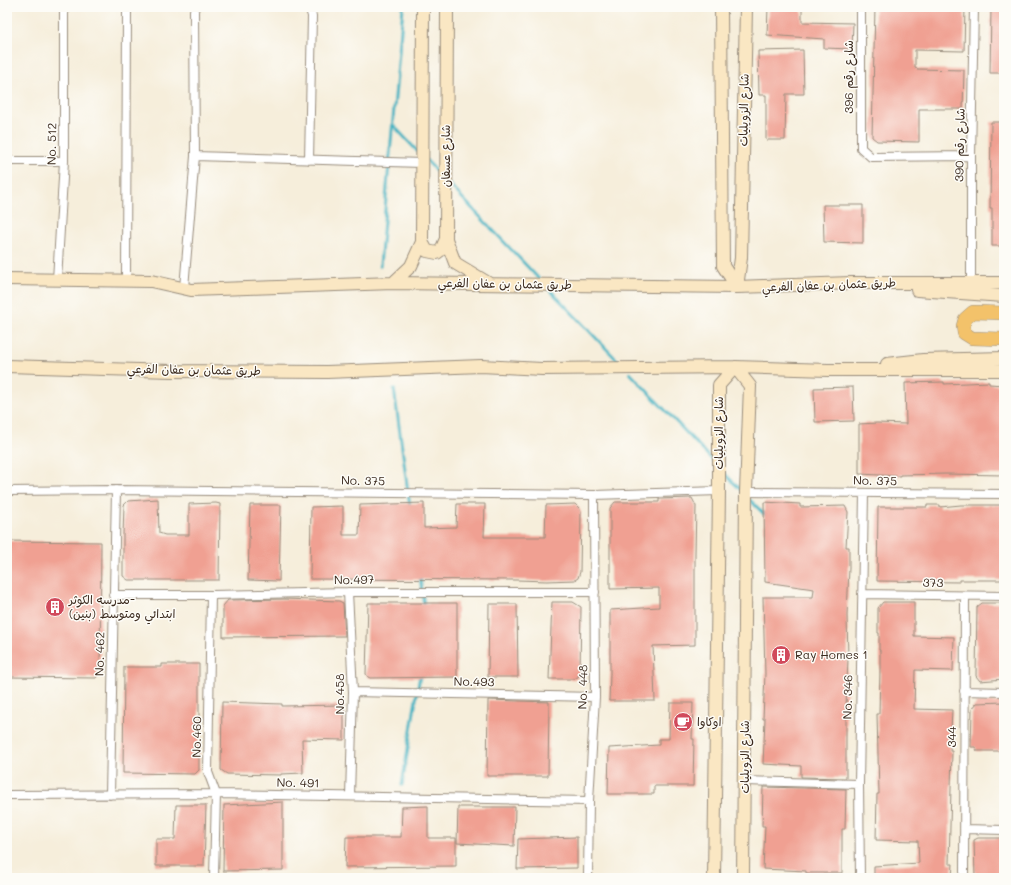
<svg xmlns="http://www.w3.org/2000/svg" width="1011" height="885" viewBox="0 0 1011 885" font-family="Mali,'Playpen Sans Arabic',sans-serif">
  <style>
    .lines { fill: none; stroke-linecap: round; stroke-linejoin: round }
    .stream { stroke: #47b4c3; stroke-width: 3 }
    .building { fill: #f0a092 }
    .street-casing { stroke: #988c7c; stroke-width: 10 }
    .secondary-casing { stroke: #988c7c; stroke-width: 14 }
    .primary-casing { stroke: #988c7c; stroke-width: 14 }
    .street { stroke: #fff; stroke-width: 8 }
    .secondary { stroke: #fae7c3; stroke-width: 12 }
    .primary { stroke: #f3c26a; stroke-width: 13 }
    .labels { text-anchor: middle; stroke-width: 3; stroke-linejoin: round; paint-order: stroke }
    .street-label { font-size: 12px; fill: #3b2a1e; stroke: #fdfcf7 }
    .poi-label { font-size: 12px; fill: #3b2a1e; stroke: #fdfcf7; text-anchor: start }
  </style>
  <rect width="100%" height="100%" fill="#fdfcf7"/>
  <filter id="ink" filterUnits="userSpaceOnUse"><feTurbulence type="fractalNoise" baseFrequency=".025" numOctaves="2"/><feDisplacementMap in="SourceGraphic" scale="8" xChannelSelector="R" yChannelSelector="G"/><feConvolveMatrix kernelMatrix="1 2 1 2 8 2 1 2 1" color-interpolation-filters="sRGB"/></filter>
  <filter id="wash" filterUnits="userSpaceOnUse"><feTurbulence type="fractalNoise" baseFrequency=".012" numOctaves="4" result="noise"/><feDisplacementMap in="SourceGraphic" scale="16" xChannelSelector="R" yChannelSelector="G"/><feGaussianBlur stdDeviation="0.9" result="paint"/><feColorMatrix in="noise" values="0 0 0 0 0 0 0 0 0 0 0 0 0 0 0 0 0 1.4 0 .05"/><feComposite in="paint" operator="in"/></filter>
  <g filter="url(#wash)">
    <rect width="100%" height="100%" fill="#f6eedb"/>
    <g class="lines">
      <path class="stream" d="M394 126 418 152
        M426 160 443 178
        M450 185 541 281
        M380 266 403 7
        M549 289 620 363
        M630 373 716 464
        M394 389 410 507
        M722 471 742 491
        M750 500 767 517
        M420 576 424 606
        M402 785 420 675"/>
    </g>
    <g id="blocks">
      <path class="building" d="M768 7H802V22L853 23 852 49 824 48V39L767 35Z
        M875 7H965L964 51 915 50V67L917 68V69L964 70 963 109H919V142L877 141 872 137Z
        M991 7H1004V73H990Z
        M803 50 804 94H786L785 140H766V95H759L758 51Z
        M991 122H1004V246H992V208H990Z
        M823 205H863V243L824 242Z
        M944 382V384L989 382V384L1004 385V475L946 474 900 475V476L859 474V424L877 423 906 424 905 383Z
        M853 387 854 421 815 422 814 388Z
        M692 498 696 506 695 553V645L653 646 655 701H609L610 674V610L659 607V588L610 589V508L615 502H659V499Z
        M158 499 159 533 165 535H189V504L216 503 220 504 219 580H128L123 576V535L124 505 128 501Z
        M764 502 800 504V507L845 506 848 512 846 547H849V568L847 615 848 659 846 706V778L801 777V766L763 764 765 719H763L765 674 763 597H813L814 589 765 582Z
        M424 503V528L456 527 457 504H485L484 537H545L546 505 575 504 579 508 581 512 580 572 578 578 575 580 547 581 517 580 310 579 311 507 343 506V535H359L360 505Z
        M250 505H281L279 581 248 580Z
        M927 505H940V507L961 505H1004V580H960V582L877 581 878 507H927Z
        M7 541 101 542 100 672 96 678 7 677Z
        M284 599 339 601 343 603 345 636 223 637V606L228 600Z
        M552 602H573L581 607 580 672 578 677 574 679H549Z
        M883 602H914V636L954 637 953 671 915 670 914 709 952 710 950 751H952L949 864H953L952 878H874V866L919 863 918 841 876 840 877 794H879L877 714H879L880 669V650H879V633H878V608Z
        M368 603H457V677L370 678 368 677 366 674Z
        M982 603H1004V679L980 681 976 676 977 607Z
        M489 604H517L518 677H488Z
        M162 664H199V770L195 774 123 773 124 667H162Z
        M488 700 549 702 548 776H487Z
        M222 702 282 704V706L344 705V740L302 739 303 773 281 774V775L227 774 221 770Z
        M1004 702V751H977L975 747H971L972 709 977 703Z
        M670 703H693L692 739H694L693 786H654V794H608L609 748 659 745V739H669Z
        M763 787 846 789 845 829H842V873H806V871L763 869 765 826H762Z
        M283 802V870L223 871 224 805Z
        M176 805H206L204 866H156V839H175Z
        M428 806V838H456V866L345 867 346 837H401L402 807Z
        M458 807H515L514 846 457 843Z
        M577 837V868L517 869 518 839Z
        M978 838H1004V878H975L974 840Z"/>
    </g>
  </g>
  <g filter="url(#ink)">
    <use href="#blocks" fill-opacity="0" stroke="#988c7c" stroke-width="1"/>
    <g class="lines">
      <defs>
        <path id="street" d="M861 7V148L871 157 971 156
          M195 156 422 163
          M309 160 312 16 309 7
          M7 161H64
          M57 280 64 161V7
          M126 281 127 7
          M971 283V156L974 7
          M184 288 195 156 194 11 195 7
          M7 491 116 490 594 495 719 491
          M746 492 1004 494
          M348 592 353 692 350 796
          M862 594 1004 596
          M113 595H211L348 592H595
          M211 595 208 772 216 794 214 878
          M964 691 1004 692
          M353 692 595 697
          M745 781 859 784
          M7 795 216 794 589 801
          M110 795 116 490
          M965 829 1004 830
          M588 878 589 801 595 697 594 495
          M860 878 859 784 864 493
          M964 878 965 596"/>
        <path id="secondary" d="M447 7 446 239 455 263 488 283
          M721 7 723 266 737 287
          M422 242 427 251 437 253 441 250 446 239
          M7 279 151 281 191 290 393 283 737 287 851 283H1004
          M393 283 411 266 422 242 423 7
          M737 287 741 258 746 7
          M917 290 1004 296
          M887 364 923 360 1004 358
          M7 366 171 371 327 372 481 366 542 369 735 367 828 370H1004
          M714 878 719 491V385L735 367 750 386 746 492 743 878"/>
        <path id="primary" d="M1004 313 973 312 965 319 963 326 964 333 972 338 1004 339"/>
      </defs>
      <use href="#street" class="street-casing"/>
      <use href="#secondary" class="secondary-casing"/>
      <use href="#primary" class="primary-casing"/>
      <use href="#street" class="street"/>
      <use href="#secondary" class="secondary"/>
      <use href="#primary" class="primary"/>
    </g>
  </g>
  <defs>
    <symbol id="building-disc" viewBox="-11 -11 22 22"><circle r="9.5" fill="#d1495b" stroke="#fdfcf7"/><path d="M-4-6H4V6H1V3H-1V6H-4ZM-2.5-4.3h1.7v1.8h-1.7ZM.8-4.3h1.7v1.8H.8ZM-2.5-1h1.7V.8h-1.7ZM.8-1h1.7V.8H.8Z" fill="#fff"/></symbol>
    <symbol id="cafe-disc" viewBox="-11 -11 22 22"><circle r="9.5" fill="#d1495b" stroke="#fdfcf7"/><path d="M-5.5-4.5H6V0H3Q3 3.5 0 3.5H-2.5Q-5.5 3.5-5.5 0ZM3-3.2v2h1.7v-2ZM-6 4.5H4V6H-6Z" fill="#fff"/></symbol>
  </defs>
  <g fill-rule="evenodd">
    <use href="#building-disc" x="44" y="596" width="22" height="22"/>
    <use href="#building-disc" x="770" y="644" width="22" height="22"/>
    <use href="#cafe-disc" x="672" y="711" width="22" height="22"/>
  </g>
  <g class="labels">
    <g class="street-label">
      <text transform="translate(849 77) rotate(-90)" y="4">شارع رقم 396</text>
      <text transform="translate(744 110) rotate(-89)" y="4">شارع الزويليات</text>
      <text transform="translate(52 144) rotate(-89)" y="4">No. 512</text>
      <text transform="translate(960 145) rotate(-89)" y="4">شارع رقم 390</text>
      <text transform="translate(446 156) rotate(-90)" y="4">شارع عسفان</text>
      <text transform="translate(505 284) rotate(1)" y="4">طريق عثمان بن عفان الفرعي</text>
      <text transform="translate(829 285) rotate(-2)" y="4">طريق عثمان بن عفان الفرعي</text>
      <text transform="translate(194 370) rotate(1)" y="4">طريق عثمان بن عفان الفرعي</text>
      <text transform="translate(719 433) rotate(-90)" y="4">شارع الزويليات</text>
      <text transform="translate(363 481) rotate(1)" y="4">No. 375</text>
      <text transform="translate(875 481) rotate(1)" y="4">No. 375</text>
      <text transform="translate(354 580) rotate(-1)" y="4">No.497</text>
      <text transform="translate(933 583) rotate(1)" y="4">373</text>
      <text transform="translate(100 654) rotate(-89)" y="4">No. 462</text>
      <text transform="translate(474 682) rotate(1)" y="4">No.493</text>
      <text transform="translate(583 687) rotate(-89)" y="4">No. 448</text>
      <text transform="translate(340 694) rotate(-90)" y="4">No.458</text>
      <text transform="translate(848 697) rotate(-89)" y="4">No. 346</text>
      <text transform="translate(197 737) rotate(-89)" y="4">No.460</text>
      <text transform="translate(952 737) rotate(-90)" y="4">344</text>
      <text transform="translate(745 757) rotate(-90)" y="4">شارع الزويليات</text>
      <text transform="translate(298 783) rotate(1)" y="4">No. 491</text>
    </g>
    <g class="poi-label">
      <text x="69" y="604">مدرسه الكوثر-<tspan x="69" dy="14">ابتدائي ومتوسط (بنين)</tspan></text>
      <text x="795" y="659">Ray Homes 1</text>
      <text x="697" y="726">اوكاوا</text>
    </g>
  </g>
  <rect width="1011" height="885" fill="none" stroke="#fdfcf7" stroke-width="24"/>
</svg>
